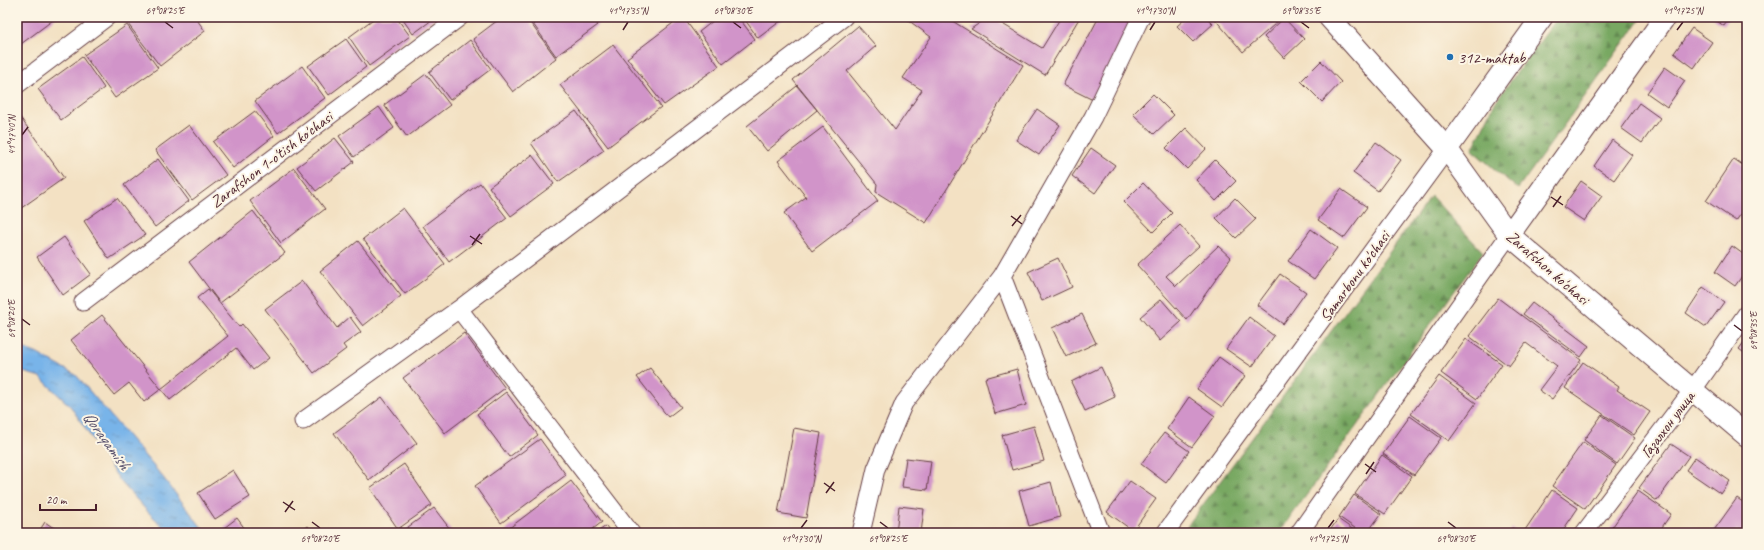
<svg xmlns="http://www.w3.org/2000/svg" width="1764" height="550" viewBox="0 0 1764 550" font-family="Caveat,sans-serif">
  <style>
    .forest { fill: url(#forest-firs); stroke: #616446 }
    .water { fill: url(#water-ripples); stroke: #616a8a }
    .building { fill: #d194c9 }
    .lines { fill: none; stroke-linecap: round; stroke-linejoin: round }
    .minor-casing { stroke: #633c42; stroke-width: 19 }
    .tertiary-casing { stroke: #633c42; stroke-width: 23 }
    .minor { stroke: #fff; stroke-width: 17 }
    .tertiary { stroke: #fff; stroke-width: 21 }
    .ticks { fill: none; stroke: #4a1f2b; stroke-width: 1.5 }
    .poi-dot { fill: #1f6fb2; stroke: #fcf5e5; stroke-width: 1.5 }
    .labels { text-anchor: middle; stroke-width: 4; stroke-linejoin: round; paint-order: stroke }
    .poi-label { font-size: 16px; fill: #4a1f2b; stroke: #fcf5e5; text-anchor: start }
    .street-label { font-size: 16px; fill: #4a1f2b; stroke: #fcf5e5 }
    .water-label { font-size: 17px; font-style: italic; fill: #5a536e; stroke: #fcf5e5 }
    .neatline { fill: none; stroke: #4a1f2b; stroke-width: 1.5 }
    .ticks-label { font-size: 10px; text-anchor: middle; fill: #4a1f2b }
  </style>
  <defs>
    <pattern id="forest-firs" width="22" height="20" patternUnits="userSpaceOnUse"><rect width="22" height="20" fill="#78a862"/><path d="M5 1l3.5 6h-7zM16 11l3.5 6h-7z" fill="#648851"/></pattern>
    <pattern id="water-ripples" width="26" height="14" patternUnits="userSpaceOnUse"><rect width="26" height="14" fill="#78b4e9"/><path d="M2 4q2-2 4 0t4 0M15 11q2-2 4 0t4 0" fill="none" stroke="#6492bd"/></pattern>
  </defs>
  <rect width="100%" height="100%" fill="#fcf5e5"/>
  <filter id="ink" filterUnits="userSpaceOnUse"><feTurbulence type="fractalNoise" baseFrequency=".025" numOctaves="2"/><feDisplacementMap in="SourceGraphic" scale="8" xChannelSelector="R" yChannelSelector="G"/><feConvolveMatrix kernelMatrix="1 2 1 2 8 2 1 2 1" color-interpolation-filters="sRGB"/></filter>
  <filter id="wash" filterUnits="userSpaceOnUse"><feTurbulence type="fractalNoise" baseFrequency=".012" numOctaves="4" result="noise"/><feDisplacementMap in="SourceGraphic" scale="16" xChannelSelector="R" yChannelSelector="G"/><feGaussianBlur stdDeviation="0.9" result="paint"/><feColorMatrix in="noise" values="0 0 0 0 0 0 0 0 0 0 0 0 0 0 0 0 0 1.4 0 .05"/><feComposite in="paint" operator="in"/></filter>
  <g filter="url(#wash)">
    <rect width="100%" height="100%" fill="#f3e1c3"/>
    <path class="forest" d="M1558 17H1642L1518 189 1472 150 1496 101Z
      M1431 196 1483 252 1279 533H1182Z"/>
    <path class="water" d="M17 346 36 353 76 375 162 476 206 533H170L148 512 120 481 71 407 40 377 17 370Z"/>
    <g id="blocks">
      <path class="building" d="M17 17H57L17 47Z
        M137 17H195L205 31 160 66 128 24Z
        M376 17H396L410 36 369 66 349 37Z
        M401 17H436L413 34Z
        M502 17H526L556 58 513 92 473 39Z
        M528 17H592L598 25 556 56Z
        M681 17H683L719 66 664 105 627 58Z
        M718 17H738L755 39 723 64 699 32Z
        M743 17H786L758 38Z
        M904 17H946L1023 65 926 223 876 192 877 184 793 80 858 26 876 46 847 71 895 130 922 90 903 78 931 37Z
        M988 17H991L1042 48 1061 17H1080L1045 75 971 29Z
        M1099 17H1135L1093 100 1063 85Z
        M1187 17H1206L1213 24 1193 42 1177 26Z
        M1213 17H1283L1243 52Z
        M1711 17H1730L1724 26Z
        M1284 18 1304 39 1284 58 1264 37Z
        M127 25 158 68 115 98 84 55Z
        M1692 28 1712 42 1694 68 1674 53Z
        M346 39 366 67 329 95 308 66Z
        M470 40 491 69 450 100 429 72Z
        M613 45 661 107 608 147 560 85Z
        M82 57 104 88 61 120 38 89Z
        M1321 61 1341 82 1322 102 1301 81Z
        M302 66 325 98 278 133 255 101Z
        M1665 67 1685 81 1667 107 1647 93Z
        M426 74 450 105 407 137 384 105Z
        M797 86 817 110 767 151 747 126Z
        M1153 94 1174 115 1154 134 1133 114Z
        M1639 103 1660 118 1642 143 1621 128Z
        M379 107 394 128 354 157 339 136Z
        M1037 109 1060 125 1039 155 1016 140Z
        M255 111 274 136 233 168 213 142Z
        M576 111 604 150 558 182 531 143Z
        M17 113 64 178 17 211Z
        M189 125 226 175 192 200 155 150Z
        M823 127 878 201 812 251 784 213 806 197 778 161Z
        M1186 128 1206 149 1187 169 1166 148Z
        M335 138 354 162 316 191 297 167Z
        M1612 140 1632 155 1614 180 1594 166Z
        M1376 142 1401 160 1378 191 1353 173Z
        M1091 148 1115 165 1095 193 1072 176Z
        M532 155 554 184 511 216 489 187Z
        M158 159 189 201 155 227 124 185Z
        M1734 159 1747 168V205L1736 221 1706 201Z
        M1215 160 1236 181 1216 201 1196 180Z
        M294 168 325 209 281 243 250 201Z
        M1581 181 1602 196 1584 221 1563 207Z
        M480 183 507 218 449 262 423 226Z
        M1143 183 1172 213 1153 232 1124 202Z
        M1341 189 1367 207 1344 238 1318 220Z
        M117 198 145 235 109 259 84 221Z
        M1235 198 1256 219 1236 238 1216 218Z
        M403 208 445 264 405 294 363 239Z
        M253 211 285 253 220 303 189 262Z
        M1180 225 1199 246 1166 276 1176 286 1218 246 1231 258 1187 320 1137 265Z
        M1311 229 1337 248 1314 279 1288 261Z
        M64 237 91 274 63 295 37 257Z
        M358 241 401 296 363 326 320 271Z
        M1732 246 1747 257V269L1735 286 1715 272Z
        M1058 258 1072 287 1042 301 1028 272Z
        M1280 274 1306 292 1283 324 1257 305Z
        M302 281 337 328 350 317 361 332 343 345 346 349 314 373 265 309Z
        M1703 287 1724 302 1706 327 1686 313Z
        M208 289 239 327 242 324 269 358 253 370 236 348 170 400 161 389 228 336 197 298Z
        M1498 298 1581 360 1552 399 1539 390 1557 366 1526 343 1509 366 1469 336Z
        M1161 299 1181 322 1160 341 1140 317Z
        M1532 303 1589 346 1581 357 1523 314Z
        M1082 314 1096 343 1066 357 1052 328Z
        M102 315 161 389 144 402 129 383 114 395 71 340Z
        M1249 317 1274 336 1252 367 1226 349Z
        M464 333 505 388 445 433 403 378Z
        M1747 338V355L1739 349Z
        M1466 339 1502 364 1477 399 1441 373Z
        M1219 357 1245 376 1222 407 1197 389Z
        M1583 362 1619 387 1617 390 1650 412 1634 435 1565 388Z
        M1101 367 1115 397 1085 411 1071 382Z
        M650 368 681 407 668 417 637 377Z
        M1017 369 1026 405 995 414 985 378Z
        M1439 376 1476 403 1449 441 1411 414Z
        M506 392 538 435 509 457 477 414Z
        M382 397 417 443 369 480 334 433Z
        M1189 397 1215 416 1192 447 1167 429Z
        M1602 415 1635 438 1617 464 1584 440Z
        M1410 416 1441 438 1414 475 1383 454Z
        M1034 426 1044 461 1012 470 1002 435Z
        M794 428 821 433 806 518 778 513Z
        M1164 433 1189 451 1166 483 1141 464Z
        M540 439 566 475 501 523 475 486Z
        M1583 442 1616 465 1585 509 1552 486Z
        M1671 444 1689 456 1657 501 1639 488Z
        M1382 455 1412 476 1385 514 1355 494Z
        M1695 457 1730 481 1721 494 1686 470Z
        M906 458 931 461 927 490 902 487Z
        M404 464 432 505 398 529 370 488Z
        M233 470 250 497 215 519 198 493Z
        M571 481 602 522 588 533H505L504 532Z
        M1130 481 1156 499 1133 531 1107 512Z
        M1051 482 1060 517 1029 526 1019 491Z
        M1552 490 1578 508 1561 533H1523Z
        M1638 491 1671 514 1658 533H1608Z
        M1354 495 1381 514 1367 533H1362L1339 517Z
        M1737 498 1747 505V533H1740L1737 531 1732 533H1712Z
        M899 506 924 509 921 533H896Z
        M434 508 453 533H400Z
        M237 518 248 533H228L224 528Z
        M1338 519 1358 533H1328Z
        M45 522 61 533H38Z
        M308 526 314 533H300Z
        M606 526 611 533H596Z
        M1512 528 1518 533H1509Z"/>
    </g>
  </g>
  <g filter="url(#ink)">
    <use href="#blocks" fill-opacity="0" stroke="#633c42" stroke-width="1"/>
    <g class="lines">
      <defs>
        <path id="minor" d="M17 85 107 17
          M1002 276 1101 533
          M83 302 460 17
          M459 309 631 533
          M303 421 459 309 844 17
          M861 533 876 469 904 403 1002 276 1093 117 1141 17
          M1165 533 1447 149
          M1299 533 1509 235
          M1584 533 1692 391 1747 313"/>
        <path id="tertiary" d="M1329 17 1447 149 1509 235 1747 436
          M1447 149 1542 17
          M1509 235 1665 17"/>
      </defs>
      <use href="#minor" class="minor-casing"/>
      <use href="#tertiary" class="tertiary-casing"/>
      <use href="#minor" class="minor"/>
      <use href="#tertiary" class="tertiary"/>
    </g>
  </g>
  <path class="ticks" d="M165 22 173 28M733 22 741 28M1301 22 1309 28M623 30 628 22M1150 30 1155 22M1677 30 1683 22M22 135 28 127M1551 197 1563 205M1553 207 1561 196M1011 216 1022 224M1012 226 1021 215M470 236 482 244M472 245 480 234M22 319 30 325M1734 325 1742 331M1365 464 1376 472M1366 474 1374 462M824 483 835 491M826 493 834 482M283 502 295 510M285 512 293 501M312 522 320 528M880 522 888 528M1448 522 1456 528M801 528 807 520M1328 528 1334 520"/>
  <circle class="poi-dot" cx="1450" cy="57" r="4"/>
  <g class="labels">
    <g class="poi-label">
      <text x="1458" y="63">312-maktab</text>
    </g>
    <g class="street-label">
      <text transform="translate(271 159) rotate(-37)" y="6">Zarafshon 1-o'tish ko'chasi</text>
      <text transform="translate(1548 267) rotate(41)" y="6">Zarafshon ko'chasi</text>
      <text transform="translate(1354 276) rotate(-54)" y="6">Samarbonu ko'chasi</text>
      <text transform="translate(1667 424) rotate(-53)" y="6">Газалхон улица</text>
    </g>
    <g class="water-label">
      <text transform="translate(107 440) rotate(54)" y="6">Qoraqamish</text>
    </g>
  </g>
  <rect width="1764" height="550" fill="none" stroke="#fcf5e5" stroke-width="44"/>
  <path d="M40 504v6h56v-6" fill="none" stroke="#4a1f2b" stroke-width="2"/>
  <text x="46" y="504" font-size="12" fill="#4a1f2b" stroke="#fcf5e5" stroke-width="3" paint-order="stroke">20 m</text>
  <rect x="22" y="22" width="1720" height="506" class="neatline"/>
  <g class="ticks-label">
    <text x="165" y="14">69°08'25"E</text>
    <text x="628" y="14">41°17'35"N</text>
    <text x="733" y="14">69°08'30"E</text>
    <text x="1155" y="14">41°17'30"N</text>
    <text x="1301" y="14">69°08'35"E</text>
    <text x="1683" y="14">41°17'25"N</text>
    <text transform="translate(11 135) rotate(-90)" y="4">41°17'40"N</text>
    <text transform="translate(11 319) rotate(-90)" y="4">69°08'20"E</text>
    <text transform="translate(1753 331) rotate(-90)" y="4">69°08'35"E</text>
    <text x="320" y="542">69°08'20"E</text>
    <text x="801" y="542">41°17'30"N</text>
    <text x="888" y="542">69°08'25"E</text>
    <text x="1328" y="542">41°17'25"N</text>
    <text x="1456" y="542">69°08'30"E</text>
  </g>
</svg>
